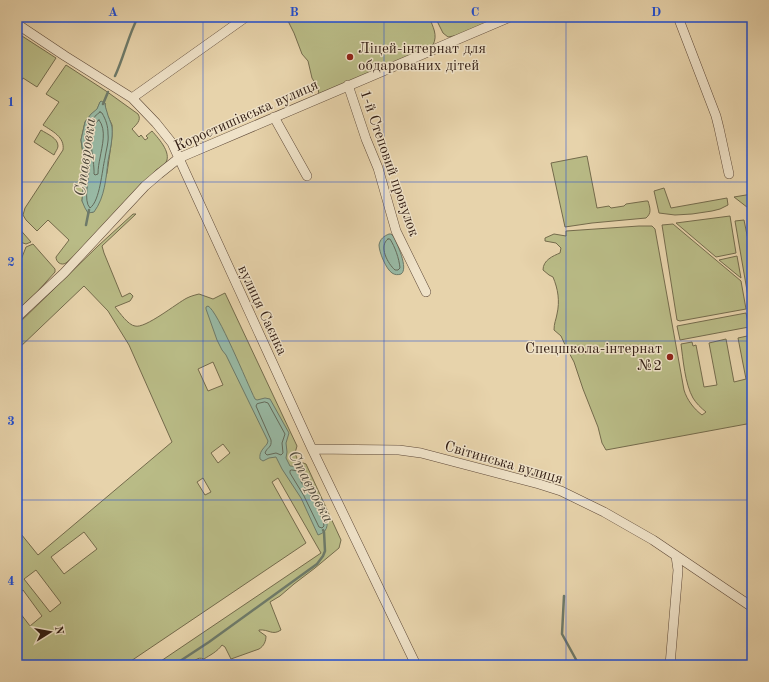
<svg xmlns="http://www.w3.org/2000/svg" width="769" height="682" viewBox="0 0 769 682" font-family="'Old Standard TT',serif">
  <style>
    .green { fill: #b9bb86; stroke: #746b4c; fill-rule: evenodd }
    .water { fill: #98b9a4; stroke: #6e7a69 }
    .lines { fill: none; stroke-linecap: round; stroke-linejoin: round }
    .shore { stroke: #646a5a; stroke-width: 1 }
    .stream { stroke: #6e7a69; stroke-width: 2.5 }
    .minor-casing { stroke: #5e4938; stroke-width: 10 }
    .minor { stroke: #efe2c8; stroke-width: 9 }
    .grid { fill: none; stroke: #1d4ed8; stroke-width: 1; stroke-opacity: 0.55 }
    .poi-dot { fill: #8f2418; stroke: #efe2c8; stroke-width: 1.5 }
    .labels { text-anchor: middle; stroke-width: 3; stroke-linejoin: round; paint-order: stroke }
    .poi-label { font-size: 15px; fill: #301b11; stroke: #efe2c8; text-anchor: start }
    .street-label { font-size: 15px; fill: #301b11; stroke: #efe2c8 }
    .water-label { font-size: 16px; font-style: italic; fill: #4f4a3d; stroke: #efe2c8 }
    .neatline { fill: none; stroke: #1d4ed8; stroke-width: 1.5 }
    .grid-label { font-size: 13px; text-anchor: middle; font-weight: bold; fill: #1d4ed8 }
  </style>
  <rect width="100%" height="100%" fill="#e7d3ab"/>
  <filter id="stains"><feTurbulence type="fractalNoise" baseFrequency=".005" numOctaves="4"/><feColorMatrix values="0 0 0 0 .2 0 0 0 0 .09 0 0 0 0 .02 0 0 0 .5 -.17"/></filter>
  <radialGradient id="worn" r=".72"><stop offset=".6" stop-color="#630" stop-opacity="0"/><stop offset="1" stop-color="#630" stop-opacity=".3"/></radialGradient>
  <path class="green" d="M286 17H429C433 27 438 35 433 45L319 95 318 88 312 78 308 61 302 54 294 33Z
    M435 17H499L459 35 448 37 443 33Z
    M22 36 56 58 37 87 23 78 17 87V38Z
    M66 65 106 91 138 114C142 120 136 125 132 129L139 137 141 135 145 140 148 138 146 136 152 131C159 139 174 155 164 165 161 168 158 168 155 171 154 172 153 174 152 176L92 240 66 263C61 266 56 262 56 257L69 240 48 220 37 231 26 220 23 215 25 208 63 150C65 137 52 131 43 125L59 102 46 94ZM100 102 105 103 106 112 112 125V136L111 145 107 173 96 208 92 213 82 201 85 168 81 140 85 122 88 118 97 110Z
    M41 130C47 134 58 138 58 146 58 149 55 152 54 155L34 142Z
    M587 156 597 208 609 206 611 208 624 206 626 204 646 201H648C650 208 652 213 646 218L592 223 565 227 551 163Z
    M664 188 671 208 727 198 728 205 720 209 712 211 692 214 675 215 659 213 654 191Z
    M752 194V211L734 197Z
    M133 214H136L102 246 104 253 122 297 130 293 133 296 132 298 130 301 115 307C120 313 128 325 135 326 145 329 177 303 187 298 191 296 195 295 199 294L213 299 225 293 297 446 295 453 298 461 306 464 341 540 339 548 315 568 294 584 280 596 270 602 281 630C272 636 269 629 259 630V631L266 636C266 641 264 646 259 649L231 659 225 647 222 645C217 652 210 655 204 659 197 656 195 662 189 664 183 667 162 665 155 665L321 553 278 478 272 482 306 543 125 665H17V609L30 626 42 616 23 590 17 594V529L38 555 172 442 129 345 108 311 84 286 18 349 17 348V325L98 246ZM213 362 223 385 208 391 198 369ZM223 444 230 453 218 463 211 453ZM203 478 211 492 205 495 197 482ZM84 532 97 549 64 574 51 557ZM36 570 61 603 50 612 24 579Z
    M730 216 736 253 716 257 676 223Z
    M744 220 752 260V308H750L735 221Z
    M673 224 741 281 746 309 680 321 677 320 662 225Z
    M17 226 31 242 26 244 20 242V240L17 239Z
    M639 226H652L655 229 684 390C687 400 694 409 702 415L706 412C701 408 696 403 693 398 685 384 683 359 681 344L692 342 693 346 696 345 704 387 717 385 709 343 726 339 734 382 746 379 738 338 752 335V423L606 450 602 443 598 427 583 389 574 362 566 347 561 336 554 330C554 323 556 320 557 314 560 301 558 289 553 277L549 275 543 270C543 260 553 256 560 253L561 248 556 243 545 241V238L554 234 566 236V231Z
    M33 244 55 269V272L37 292 17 311V270L26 247Z
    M737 256 741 278 719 260Z
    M746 313 749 327 680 340 677 326Z"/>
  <path class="water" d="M101 101 105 103C105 106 106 109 107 112 108 117 111 122 112 127 113 139 110 150 108 161 106 178 105 197 94 212L88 213 85 208 82 201 85 168 81 140 85 122 91 114 97 109 100 102Z
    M389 234H391L393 236C397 243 409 269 401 274 398 275 395 275 392 273 386 269 379 252 379 245 380 239 384 236 389 234Z
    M208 306C218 311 247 383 255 399L257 400 265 398 270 399 289 433 286 443 287 452 286 458 290 466 302 467C305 471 303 477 306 482 312 493 342 528 318 535L301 498 282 469 276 457 269 458 263 461 260 459C259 452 263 449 267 444L268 441 226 355 222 350 217 340 206 309V307Z"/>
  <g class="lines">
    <path class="shore" d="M100 112 102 113C106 120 108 126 108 134 109 142 106 150 105 158 102 170 100 201 90 208 83 201 89 179 89 169 90 156 84 144 87 132 89 123 92 118 100 112Z
      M99 120C107 130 102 146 100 158 99 163 98 168 98 174L95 175 94 174C95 160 84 128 99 120Z
      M388 239H390C395 247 399 258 400 268L398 270H395C388 264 378 246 388 239Z
      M265 402 268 403 285 434 282 443 283 453 281 455 276 453 267 455 265 453C267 447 272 448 271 440L256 406 257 404Z
      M292 470 298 471 300 472 301 482 310 494 319 511 323 521 324 526 322 528 319 527 304 496 290 473V471Z"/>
    <path class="stream" d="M115 76C124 57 128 36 138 17
      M103 104 108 92
      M86 225 89 210
      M564 596 562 634 579 665
      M174 665 209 642 317 564 323 556 325 551 324 532 323 530"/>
    <defs>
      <path id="minor" d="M678 17 716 116 719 128 729 174
        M17 24 65 56 132 98 156 123 172 143 312 449 416 665
        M348 85 366 139 378 168 396 231 426 292
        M132 98 246 17
        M274 117 307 176
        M17 317 64 273 145 186 159 174 179 158 510 17
        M312 449 399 450 421 453 539 484 561 491 604 512 653 540 752 607
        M670 665 678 570 676 556"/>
    </defs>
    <use href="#minor" class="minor-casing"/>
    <use href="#minor" class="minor"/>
  </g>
  <path class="grid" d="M203 17V665M384 17V665M566 17V665M17 182H752M17 341H752M17 500H752"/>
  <g class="poi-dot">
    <circle cx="350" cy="57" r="4"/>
    <circle cx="670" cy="357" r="4"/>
  </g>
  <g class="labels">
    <g class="poi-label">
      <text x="358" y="53">Ліцей-інтернат для<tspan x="358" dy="17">обдарованих дітей</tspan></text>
      <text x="662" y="353" text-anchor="end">Спецшкола-інтернат<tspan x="662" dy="17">№2</tspan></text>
    </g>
    <g class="street-label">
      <text transform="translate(246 115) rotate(-24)" y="5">Коростишівська вулиця</text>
      <text transform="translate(390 163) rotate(71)" y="5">1-й Степовий провулок</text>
      <text transform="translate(263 310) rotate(65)" y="5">вулиця Саєнка</text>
      <text transform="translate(504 462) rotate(16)" y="5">Світинська вулиця</text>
    </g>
    <g class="water-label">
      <text transform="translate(84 157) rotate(-82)" y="6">Ставровка</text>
      <text transform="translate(312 486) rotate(62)" y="6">Ставровка</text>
    </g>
  </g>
  <rect width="769" height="682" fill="none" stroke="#e7d3ab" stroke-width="44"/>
  <g transform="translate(50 632) rotate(79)" stroke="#efe2c8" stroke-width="3" paint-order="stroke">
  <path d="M0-3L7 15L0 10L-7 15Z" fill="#301b11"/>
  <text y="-6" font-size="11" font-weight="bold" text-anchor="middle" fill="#301b11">N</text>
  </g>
  <rect x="22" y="22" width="725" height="638" class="neatline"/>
  <g class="grid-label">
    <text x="113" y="16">A</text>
    <text x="294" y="16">B</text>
    <text x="475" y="16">C</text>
    <text x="656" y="16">D</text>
    <text x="11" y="106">1</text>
    <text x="11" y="266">2</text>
    <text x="11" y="425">3</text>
    <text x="11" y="585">4</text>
  </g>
  <rect width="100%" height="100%" filter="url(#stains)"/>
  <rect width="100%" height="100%" fill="url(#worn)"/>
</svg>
